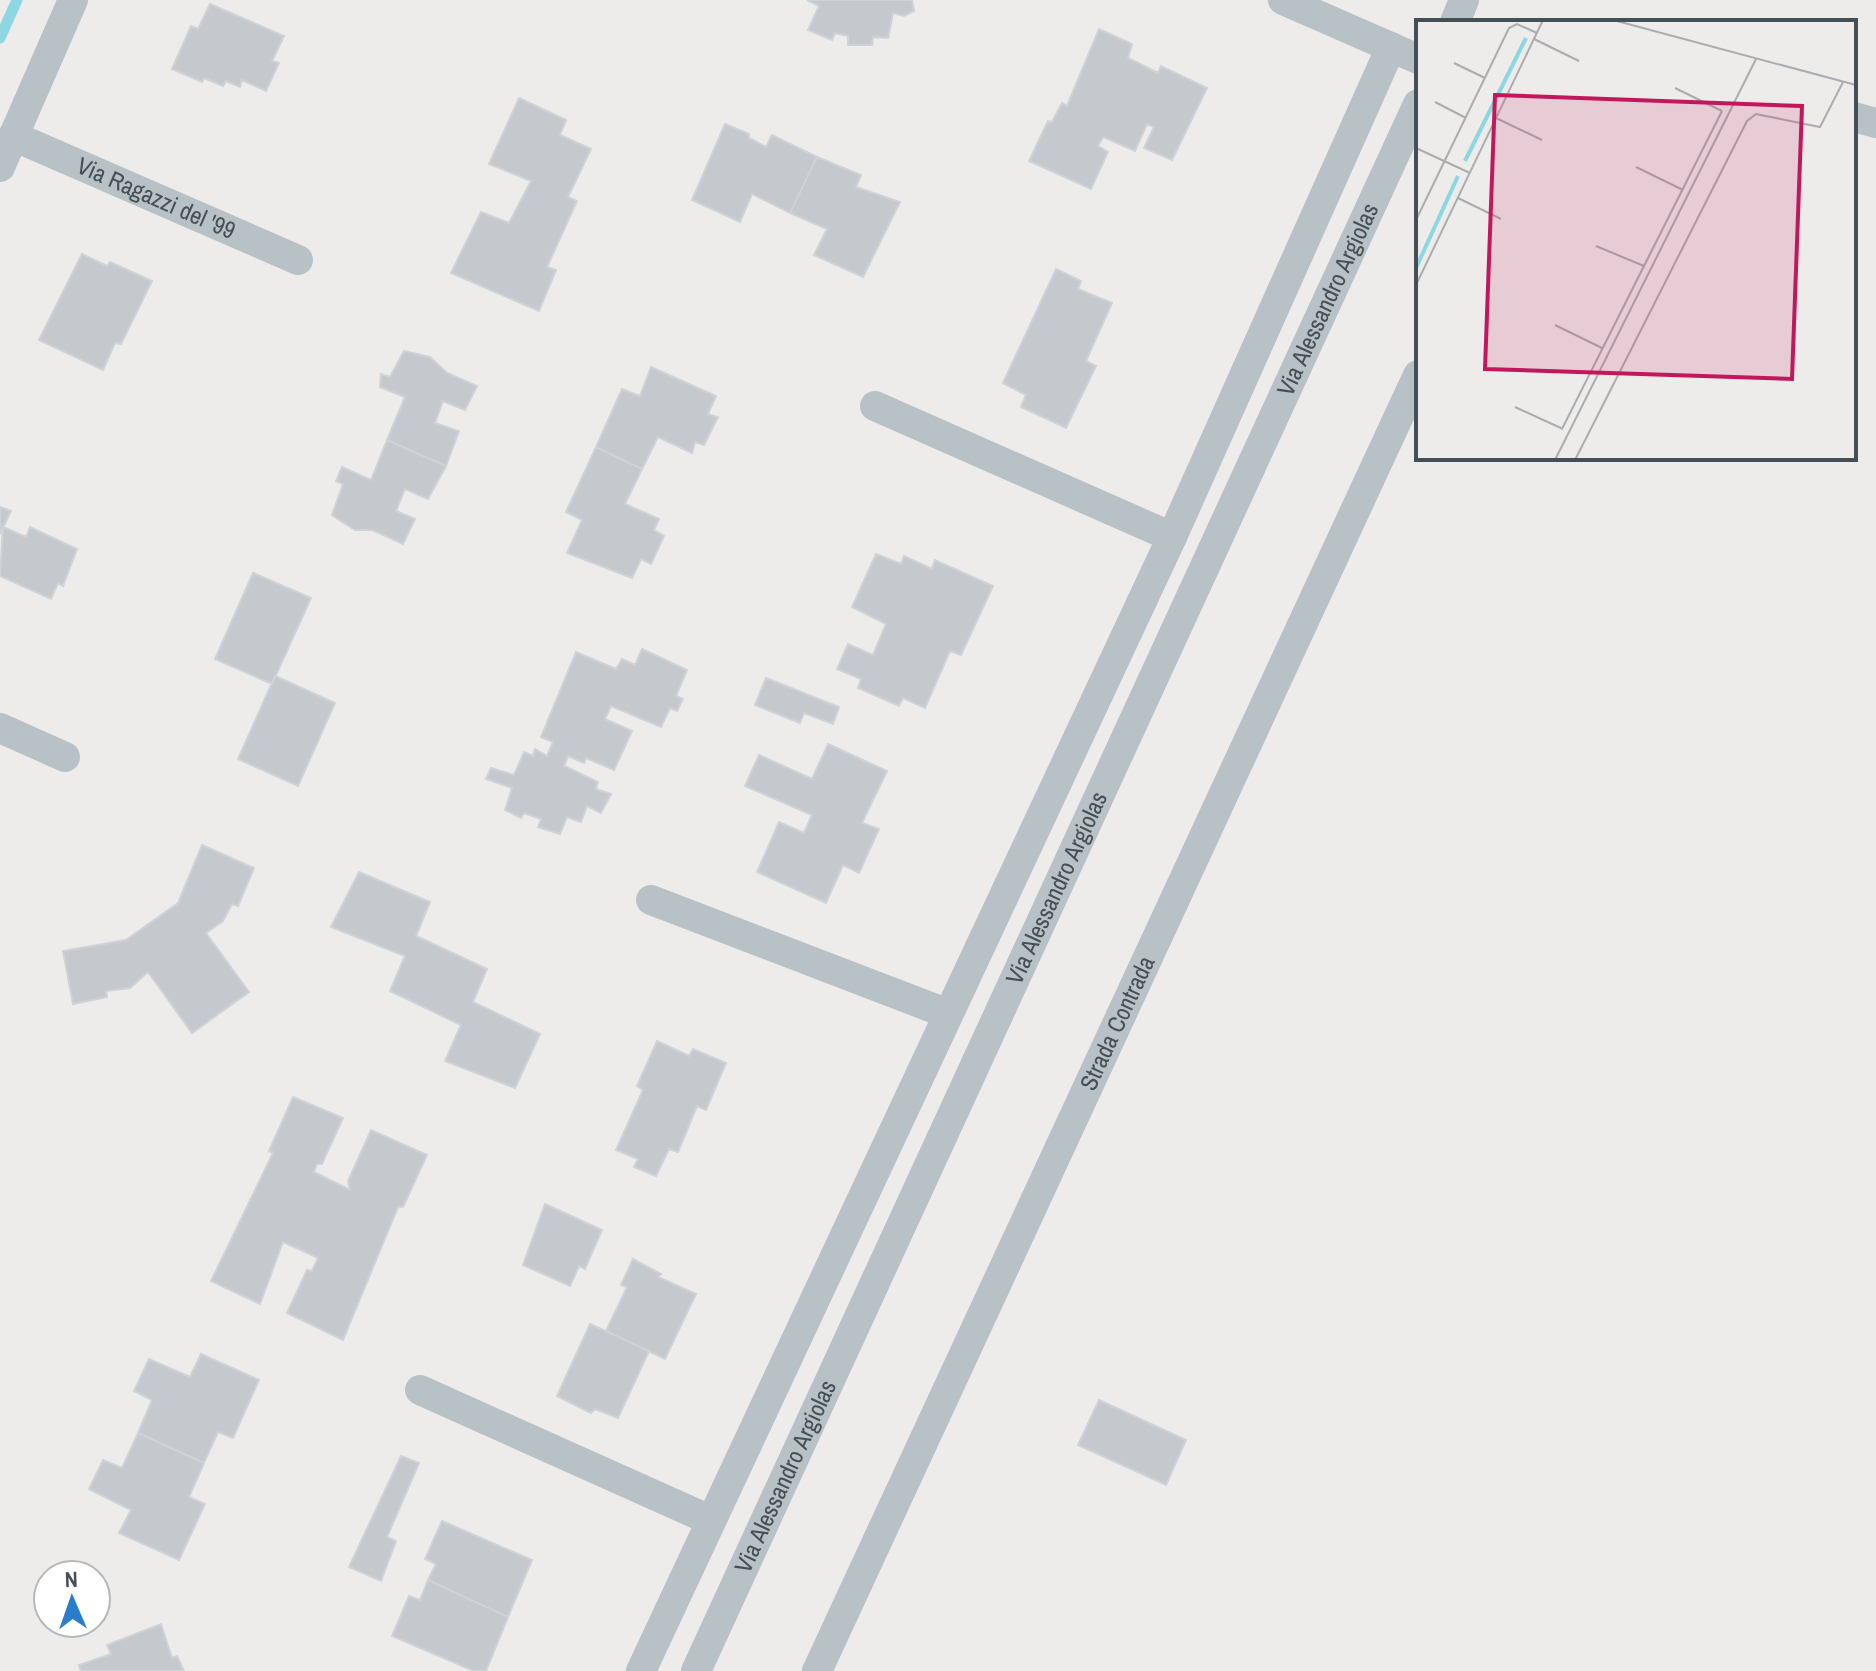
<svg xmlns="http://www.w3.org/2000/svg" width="1876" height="1671" viewBox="0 0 1876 1671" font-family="'Archivo Narrow',sans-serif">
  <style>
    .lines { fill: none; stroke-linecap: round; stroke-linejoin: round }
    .stream { stroke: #8dd7e2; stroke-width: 11 }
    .building { fill: #c5c9ce; stroke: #cfd2d6; stroke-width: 2 }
    .minor { stroke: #b7c1c6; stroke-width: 30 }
    .labels { text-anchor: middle; stroke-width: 8; stroke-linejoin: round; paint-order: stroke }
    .street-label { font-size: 24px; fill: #455056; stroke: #fff }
    .inset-river { fill: none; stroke: #8dd7e2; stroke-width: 4 }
    .inset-road { fill: none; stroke: #aaadaf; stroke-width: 2 }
    .view { fill: #c2185b; fill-opacity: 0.15; stroke: #c2185b; stroke-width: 4 }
    .inset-edge { fill: none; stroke: #455056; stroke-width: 4 }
  </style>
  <rect width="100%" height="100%" fill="#eeebeb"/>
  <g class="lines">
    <path class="stream" d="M0 38 17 0"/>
  </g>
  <path class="building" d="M912 0 914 11 904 16 893 13 888 38 873 37 872 45H848V36L835 33 832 40 808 30 819 6 807 0Z
    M210 4 284 36 272 61 279 63 266 91 242 80 240 87 226 81 223 86 204 78 202 82 172 69 191 26 198 29Z
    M1099 29 1132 44 1128 58 1158 73 1161 66 1207 88 1172 160 1144 148 1154 127 1147 124 1135 151 1103 137 1098 146 1108 152 1091 189 1029 161 1048 121 1052 122 1062 103 1067 106Z
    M519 98 566 120 560 135 591 149 568 197 577 201 547 267 556 270 539 311 451 273 481 212 509 223 531 181 489 164Z
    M725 124 749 134V138L766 147 772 135 817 157 790 213 752 194 740 222 692 200Z
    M817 157 861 175 856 187 900 202 863 277 814 255 827 229 790 213Z
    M82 254 107 266 110 262 152 281 121 344 115 343 103 370 39 340Z
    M1056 269 1081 281 1078 289 1112 303 1086 361 1096 366 1066 428 1021 407 1026 395 1003 383Z
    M404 351 430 357 447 373 477 386 465 410 443 401 435 423 459 431 446 466 387 440 405 397 380 387 381 374 390 377Z
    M651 367 716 396 708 414 718 417 704 445 695 442 692 453 658 437 642 469 596 447 622 389 640 396Z
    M387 440 446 466 428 499 405 489 396 511 415 519 403 544 372 530H355L332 515 343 484 336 481 342 467 371 480Z
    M596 447 642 469 625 504 659 519 654 530 664 536 651 564 641 559 632 578 567 553 582 520 566 512Z
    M0 507 11 511 0 534Z
    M3 527 26 537 30 527 77 549 63 586 58 583 51 599 0 576Z
    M876 554 901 564 904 556 932 569 935 560 993 586 961 655 950 651 925 708 903 698 899 706 858 688 861 679 837 669 848 644 873 655 886 624 852 607Z
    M253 573 311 598 272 684 215 659Z
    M642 649 687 670 676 696 683 699 677 711 670 708 661 727 611 706 605 719 632 731 614 770 586 758 584 763 568 756 564 766 598 782 596 789 611 794 601 813 587 806 581 822 567 817 560 834 538 827 541 819 524 813 521 818 505 810 512 788 486 779 491 768 514 775 524 752 533 756 535 749 547 756 553 742 541 737 576 652 616 669 622 659 635 665Z
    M275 676 335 703 298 786 238 759Z
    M766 678 839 707 833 724 804 713 800 723 755 705Z
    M828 744 887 771 862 823 879 829 859 873 843 865 826 903 757 872 779 822 804 833 812 815 745 786 759 755 812 779Z
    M202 845 254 868 238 906 232 904 223 921 206 933 249 992 192 1033 148 972 130 988 106 991 107 997 73 1004 63 951 126 940 178 903Z
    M359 872 430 902 416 936 487 969 473 1002 540 1034 515 1088 445 1061 461 1025 390 991 405 956 331 927Z
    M657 1041 689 1056 693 1049 726 1063 706 1110 697 1106 678 1152 669 1149 656 1176 634 1167 638 1159 616 1150 643 1090 637 1086Z
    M293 1097 343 1118 322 1164H317L314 1172 350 1190 348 1181 371 1130 427 1155 403 1207H398L343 1340 287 1313 307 1270 312 1271 318 1258 301 1250 283 1242 260 1304 211 1281 273 1153 269 1151Z
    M545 1204 602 1230 585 1269 579 1266 570 1286 523 1265Z
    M633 1259 661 1274 658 1277 696 1294 665 1359 606 1331 627 1287 621 1285Z
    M590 1324 649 1351 618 1418 595 1409 591 1413 557 1396Z
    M201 1354 259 1380 233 1438 218 1432 204 1463 138 1433 152 1400 134 1391 149 1359 190 1377Z
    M1099 1400 1186 1440 1166 1485 1078 1445Z
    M138 1433 204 1463 189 1497 205 1504 179 1560 119 1533 131 1510 89 1489 103 1460 122 1468Z
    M401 1456 419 1463 387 1537 396 1541 381 1581 349 1567Z
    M442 1521 532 1560 508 1617 428 1580 436 1564 425 1559Z
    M428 1580 508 1617 486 1671H474L392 1636 409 1596 420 1600Z
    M161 1624 172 1658 177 1656 184 1671H81L79 1665 111 1654 107 1645Z"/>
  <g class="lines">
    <g class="minor">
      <path d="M1283 0 1418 59"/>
      <path d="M1455 22 1464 0"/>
      <path d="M1854 117 1876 123"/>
      <path id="s1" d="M13 136 298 260"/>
      <path d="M0 167 73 0"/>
      <path d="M875 406 1172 537"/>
      <path d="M0 728 65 757"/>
      <path d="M651 900 946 1013"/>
      <path d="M420 1390 710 1520"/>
      <path d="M641 1671 1172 537 1391 47"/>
      <path id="s2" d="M696 1671 1418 104"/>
      <path id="s3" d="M817 1671 1418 375"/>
    </g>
  </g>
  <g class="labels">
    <g class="street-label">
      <text dy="8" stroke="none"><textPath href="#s1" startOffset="156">Via Ragazzi del '99</textPath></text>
      <text dy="8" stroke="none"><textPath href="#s2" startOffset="1510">Via Alessandro Argiolas</textPath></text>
      <text dy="8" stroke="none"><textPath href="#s2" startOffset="862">Via Alessandro Argiolas</textPath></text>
      <text dy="8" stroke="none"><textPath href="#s3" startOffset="714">Strada Contrada</textPath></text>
      <text dy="8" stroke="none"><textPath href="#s2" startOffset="214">Via Alessandro Argiolas</textPath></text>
    </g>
  </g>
  <g transform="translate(1416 20)">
    <rect width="440" height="440" fill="#eeebeb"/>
    <path class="inset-river" d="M49 141 110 18M0 248 42 156"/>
    <path class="inset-road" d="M197 0 440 65M118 19 163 41M38 43 69 58M259 68 306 91M19 82 50 98M80 98 126 120M0 128 54 153M220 147 267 170M42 178 85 199M0 200 93 8 101 4 121 13M180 226 228 246M0 265 127 0M139 305 186 328M99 387 147 409M146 409 306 91M139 440 340 39M159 440 331 101 340 94 404 107 427 62"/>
    <path class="view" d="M79 75 386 86 376 359 69 349Z"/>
    <rect width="440" height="440" class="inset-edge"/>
  </g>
  <g transform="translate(72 1599) rotate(358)"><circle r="38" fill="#ffffff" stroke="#b5b9bb" stroke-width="2"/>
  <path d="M0-6L14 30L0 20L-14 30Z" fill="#297dca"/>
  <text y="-12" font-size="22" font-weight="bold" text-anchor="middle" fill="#455056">N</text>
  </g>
</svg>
